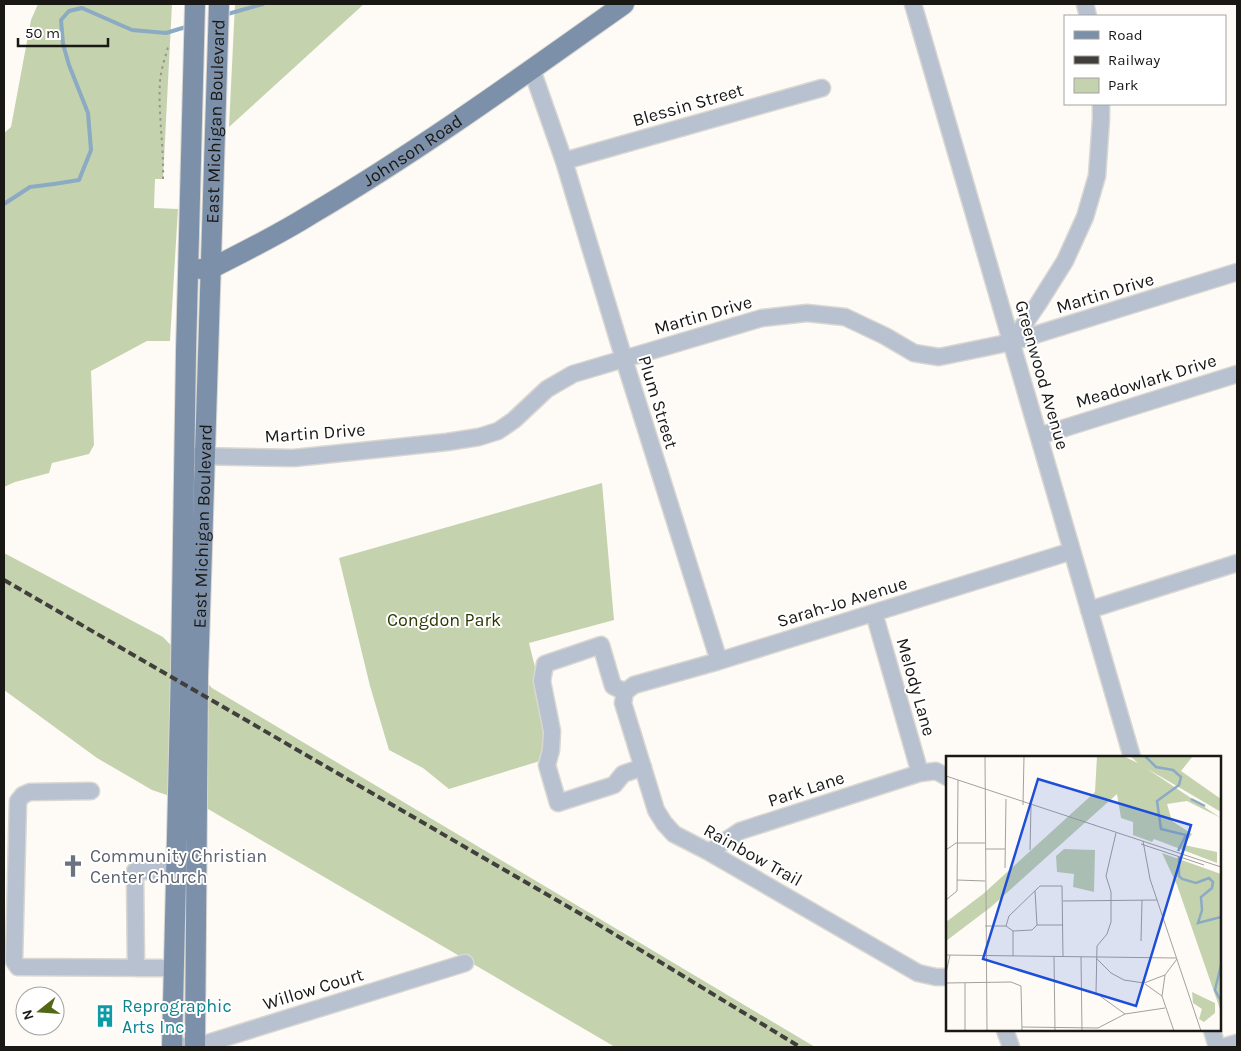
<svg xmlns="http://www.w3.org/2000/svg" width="1241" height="1051" viewBox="0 0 1241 1051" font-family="Karla,sans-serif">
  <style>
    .green { fill: #c5d2ae }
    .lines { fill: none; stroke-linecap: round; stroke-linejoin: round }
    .stream { stroke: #8baac3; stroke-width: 4 }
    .minor-casing { stroke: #dad7d2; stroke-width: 19 }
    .major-casing { stroke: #dad7d2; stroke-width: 22 }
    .path { stroke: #989591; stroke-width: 2; stroke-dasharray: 2.5 4; stroke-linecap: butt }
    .minor { stroke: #b7c1cf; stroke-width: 16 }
    .major { stroke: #7d90a9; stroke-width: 20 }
    .rail { stroke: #413f3c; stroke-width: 4; stroke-dasharray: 8 4; stroke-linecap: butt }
    .labels { text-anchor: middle; stroke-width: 4; stroke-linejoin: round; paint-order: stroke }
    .street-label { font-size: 18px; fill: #1a1815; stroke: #fff }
    .park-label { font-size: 18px; fill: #2b3900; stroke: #fff }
    .worship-label { font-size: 18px; fill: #5b616d; stroke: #fff; text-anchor: start }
    .culture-label { font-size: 18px; fill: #0d838f; stroke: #fff; text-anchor: start }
    .inset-river { fill: none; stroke: #8baac3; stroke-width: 2.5 }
    .inset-road { fill: none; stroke: #a3a09c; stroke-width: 1 }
    .view { fill: #1d4ed8; fill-opacity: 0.15; stroke: #1d4ed8; stroke-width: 2.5 }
    .inset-edge { fill: none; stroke: #1a1815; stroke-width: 2.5 }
  </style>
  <rect width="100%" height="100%" fill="#fefbf6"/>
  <path class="green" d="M38 4H172L163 179H155L154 208 178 209 170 341H147L91 371 94 445 89 454 52 463 49 473 15 482 4 487V133L11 127 31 20Z
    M235 4H364L229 127Z
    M602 483 614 620 529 643 554 743 540 761 449 789 423 768 389 750 370 686 339 558Z
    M4 553 163 637 212 688 815 1047H615L208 809 152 790 97 758 4 690Z"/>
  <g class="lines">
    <path class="stream" d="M224 15 263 4
      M4 204 30 187 54 184 79 180 91 150 88 113 69 65 63 44 61 20 69 11 82 8 132 30 166 33 189 26"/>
    <defs>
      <path id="minor" d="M913 4 1132 757
        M1085 4 1088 16
        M532 70 564 161 624 359 719 661
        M564 161 822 88
        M1012 342 1038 304 1065 261 1085 217 1097 176 1101 119V104
        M1039 436 1237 374
        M194 456 294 458 447 442 479 437 498 431 514 420 547 389 573 374 762 318 807 313 845 317 885 336 914 353 939 357 1012 342 1237 272
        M1089 610 1237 563
        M874 613 920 773 936 771 947 777
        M625 692 634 685 719 661 1072 551
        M625 692 623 703 656 810 664 823 674 834 709 852 918 973 936 977H947
        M625 692 613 686 601 645 545 664 542 681 552 731 551 750 547 765 558 803 614 785 623 774 643 767
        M91 791 30 792 23 795 18 801 14 961 18 967 174 968
        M709 852 740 831 920 773
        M136 968 135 871H196
        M1005 1030 1011 1047
        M1212 1030 1217 1047
        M172 1045 195 1047 465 963
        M1223 1047 1237 1043"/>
      <g id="major">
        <path id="s1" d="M200 269H210C244 252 278 235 310 215 419 151 521 77 624 4"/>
        <path d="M172 1047 181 668 186 351 195 4"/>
        <path id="s2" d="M195 1047 198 677 219 4"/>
      </g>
    </defs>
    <use href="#minor" class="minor-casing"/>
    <use href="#major" class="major-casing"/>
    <path class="path" d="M163 179C164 147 158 114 160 81 161 70 165 58 168 47"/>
    <use href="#minor" class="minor"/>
    <use href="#major" class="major"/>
    <path class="rail" d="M4 580 591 920 800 1047"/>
  </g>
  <defs>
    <symbol id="church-bare" viewBox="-9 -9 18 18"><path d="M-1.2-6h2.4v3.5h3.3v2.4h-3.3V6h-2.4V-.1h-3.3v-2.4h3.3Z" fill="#6b7280" stroke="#fff" stroke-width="2.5" paint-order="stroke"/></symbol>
    <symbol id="building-bare" viewBox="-9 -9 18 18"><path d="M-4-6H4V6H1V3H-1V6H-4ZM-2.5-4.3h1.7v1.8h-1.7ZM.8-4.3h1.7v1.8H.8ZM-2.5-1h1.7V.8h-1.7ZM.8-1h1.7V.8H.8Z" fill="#0f9aa8" stroke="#fff" stroke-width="2.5" paint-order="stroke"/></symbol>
  </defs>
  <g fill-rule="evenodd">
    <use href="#church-bare" x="57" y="850" width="32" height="32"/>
    <use href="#building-bare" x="89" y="1000" width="32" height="32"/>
  </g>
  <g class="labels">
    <g class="street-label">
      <text transform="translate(688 105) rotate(-16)" y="6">Blessin Street</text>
      <text dy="6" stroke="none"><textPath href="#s2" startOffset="926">East Michigan Boulevard</textPath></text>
      <text dy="6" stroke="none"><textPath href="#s1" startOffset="245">Johnson Road</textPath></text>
      <text transform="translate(1105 293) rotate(-17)" y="6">Martin Drive</text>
      <text transform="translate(703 315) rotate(-16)" y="6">Martin Drive</text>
      <text transform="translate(1042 375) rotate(74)" y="6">Greenwood Avenue</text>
      <text transform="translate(1146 381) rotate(-17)" y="6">Meadowlark Drive</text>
      <text transform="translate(658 402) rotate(73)" y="6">Plum Street</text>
      <text transform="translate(315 433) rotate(-4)" y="6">Martin Drive</text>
      <text dy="6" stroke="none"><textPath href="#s2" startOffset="521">East Michigan Boulevard</textPath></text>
      <text transform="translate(842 602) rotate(-17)" y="6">Sarah-Jo Avenue</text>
      <text transform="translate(916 687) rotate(74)" y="6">Melody Lane</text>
      <text transform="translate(806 789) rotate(-18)" y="6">Park Lane</text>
      <text transform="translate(753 855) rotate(29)" y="6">Rainbow Trail</text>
      <text transform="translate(313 989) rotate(-17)" y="6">Willow Court</text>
    </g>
    <g class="park-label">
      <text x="444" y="626">Congdon Park</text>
    </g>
    <g class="worship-label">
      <text x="90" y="862">Community Christian<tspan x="90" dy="21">Center Church</tspan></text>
    </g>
    <g class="culture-label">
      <text x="122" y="1012">Reprographic<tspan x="122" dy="21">Arts Inc</tspan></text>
    </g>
  </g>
  <g transform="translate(946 756)">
    <rect width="275" height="275" fill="#fefbf6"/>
    <path d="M151 0H177L192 7 184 0H247L235 15 275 43V56L200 12 275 62 241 45 221 48 226 65 246 78 238 89 271 96V107L208 83 206 86 187 79V66L175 62 171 38 45 151 0 185V166L37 138 149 36ZM118 93 149 94 148 136 127 131 128 118 111 116 110 100ZM216 97 275 118V256L231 129ZM246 236 269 247V257L258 266 253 263 256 253 247 247Z" fill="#c5d2ae"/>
    <path class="inset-river" d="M199 0 210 11 227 14 235 21 233 29 211 45 215 73 240 79 232 95M245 43 259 50M233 101V120L236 123 250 127 263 122 267 126 266 132 255 141 256 154 252 167 275 161M275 209 269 234 275 245"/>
    <path class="inset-road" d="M39 0 41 275M0 20 275 111M77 49 78 0M170 77 160 120 165 136V166L161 178 151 190 150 237 179 258M197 85 204 123 255 275M195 88 258 109M39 93H59M0 94 10 87H39M84 94 85 49M59 112 60 43M11 124 39 125M89 135 91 169M0 144 11 135 12 24M117 145 211 144M39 170H60M60 170 63 160 94 130H116L117 201M60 170 67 175 86 174 91 169H117M67 175V200M195 185 196 144M0 199 230 202M108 201 109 275M135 201 136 275M150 202 165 217 178 224 198 227 219 219M0 217 4 199M0 227 65 226 75 230M19 227V275M199 228 216 240M75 230 76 275M76 271 152 272 179 258 219 252M228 275 216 240 219 219 231 203"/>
    <path class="view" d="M92 23 245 69 190 250 37 203Z"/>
    <rect width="275" height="275" class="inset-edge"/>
  </g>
  <rect width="1241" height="1051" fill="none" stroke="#1a1815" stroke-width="10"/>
  <rect x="1064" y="15" width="162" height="90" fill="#ffffff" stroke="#a3a3a1"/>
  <rect x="1074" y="31" width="25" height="8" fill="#7d90a9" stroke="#a3a3a1"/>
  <text x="1108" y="40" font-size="15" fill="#1a1815">Road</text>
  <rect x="1074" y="56" width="25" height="8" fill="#413f3c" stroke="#a3a3a1"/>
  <text x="1108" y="65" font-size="15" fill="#1a1815">Railway</text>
  <rect x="1074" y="78" width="25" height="15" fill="#c5d2ae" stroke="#a3a3a1"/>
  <text x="1108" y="90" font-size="15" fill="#1a1815">Park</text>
  <g transform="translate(40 1011) rotate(253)"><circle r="24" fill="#ffffff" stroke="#a3a3a1"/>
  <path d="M0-4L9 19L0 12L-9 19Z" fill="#526817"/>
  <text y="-8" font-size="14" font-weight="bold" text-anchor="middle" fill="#1a1815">N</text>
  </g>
  <path d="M18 38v8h90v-8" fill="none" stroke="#1a1815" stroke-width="2.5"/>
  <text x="25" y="38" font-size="15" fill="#1a1815" stroke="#ffffff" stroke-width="4" paint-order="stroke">50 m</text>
</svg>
